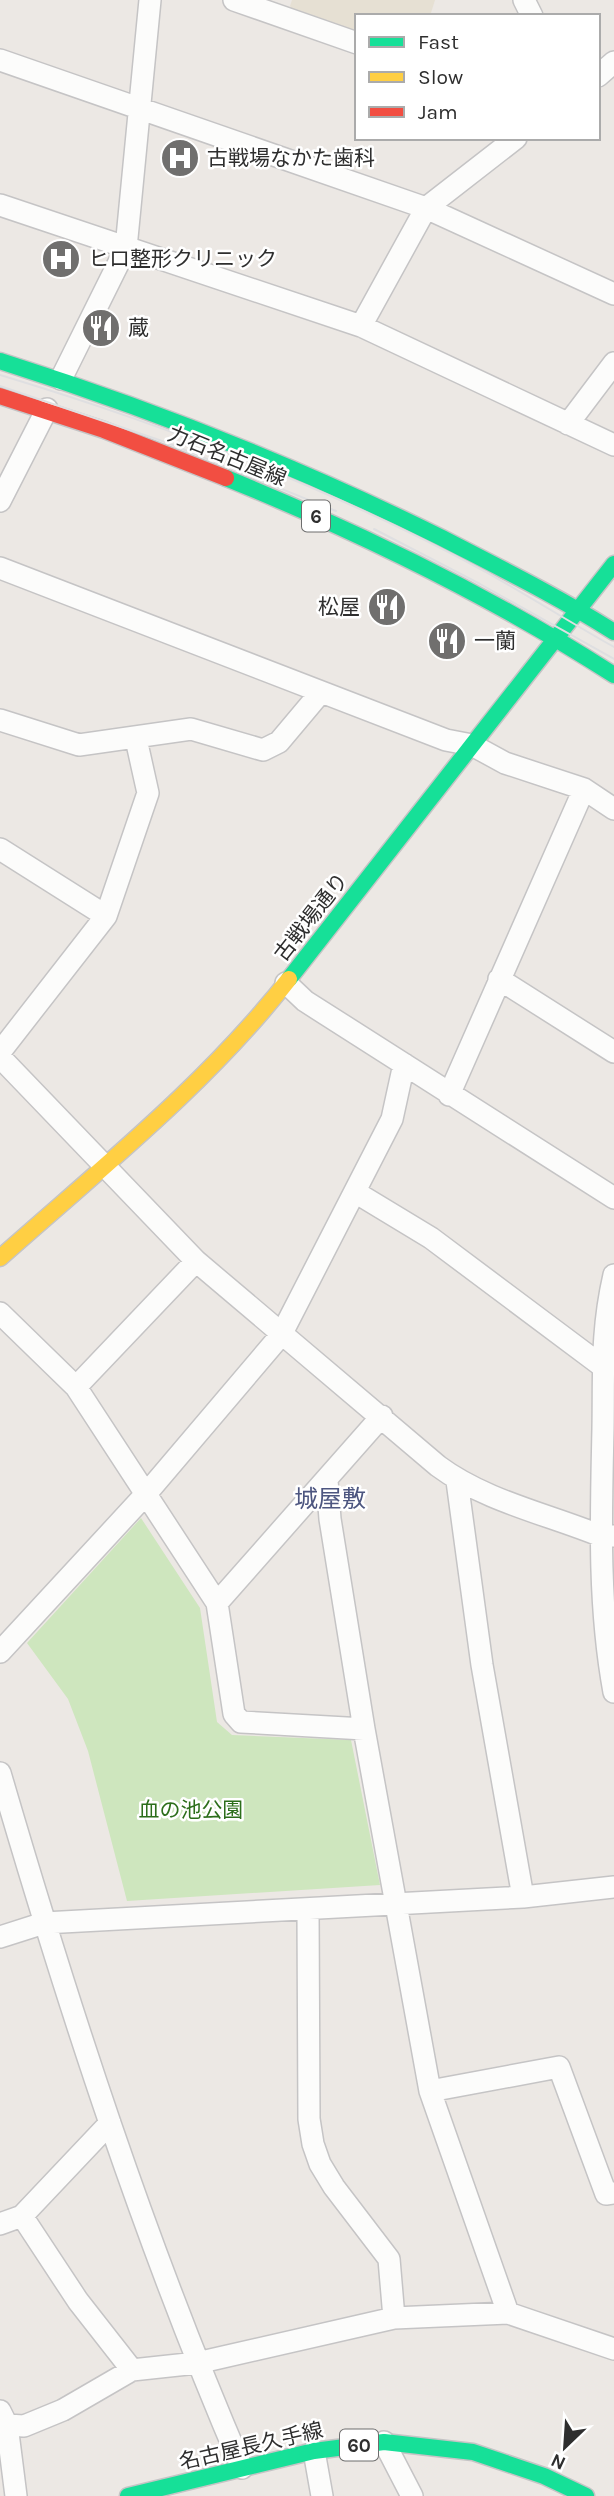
<svg xmlns="http://www.w3.org/2000/svg" width="614" height="2496" viewBox="0 0 614 2496" font-family="Karla,'Noto Sans JP',sans-serif">
  <style>
    .education { fill: #e6e0d3 }
    .green { fill: #cee6be }
    .lines { fill: none; stroke-linecap: round; stroke-linejoin: round }
    .street-casing { stroke: #c5c4c5; stroke-width: 24 }
    .fast-casing { stroke: #c5c4c5; stroke-width: 19 }
    .slow-casing { stroke: #c5c4c5; stroke-width: 19 }
    .jam-casing { stroke: #c5c4c5; stroke-width: 19 }
    .street { stroke: #fcfcfb; stroke-width: 21 }
    .fast { stroke: #16e098; stroke-width: 16 }
    .slow { stroke: #ffcf43; stroke-width: 16 }
    .jam { stroke: #f24e42; stroke-width: 16 }
    .tram { stroke: #dfdfe1; stroke-width: 2 }
    .labels { text-anchor: middle; stroke-width: 5; stroke-linejoin: round; paint-order: stroke }
    .shield { fill: #fff; stroke: #6d6d6d; stroke-width: 2 }
    .shield-label { font-size: 19px; font-weight: bold; fill: #2e2e2e }
    .poi-label { font-size: 21px; fill: #2e2e2e; stroke: #fff; text-anchor: start }
    .street-label { font-size: 21px; fill: #2e2e2e; stroke: #fff }
    .park-label { font-size: 21px; fill: #2c6e1b; stroke: #fff }
    .quarter-label { font-size: 24px; fill: #4d5680; stroke: #fff }
  </style>
  <rect width="100%" height="100%" fill="#ece8e4"/>
  <path class="education" d="M292 0H435L430 16H357V34L295 13 290 6Z"/>
  <path class="green" d="M141 1518 200 1608 217 1722 232 1735 351 1740 380 1885 127 1901 88 1751 68 1699 27 1643Z"/>
  <g class="lines">
    <defs>
      <path id="street" d="M234 0 357 43
        M524 0 532 16
        M0 60 426 208 614 294
        M598 76 614 62
        M0 205 361 326 614 445
        M361 326 426 208 516 138
        M61 379 126 248 150 0
        M568 424 614 363
        M0 501 47 409
        M0 568 446 740 472 745 505 763 584 789 614 809
        M0 720 79 745 191 729 263 750 279 742 321 692
        M0 849 106 916
        M499 979 614 1052
        M286 983 305 1001 614 1198
        M0 1052 106 916 148 793 136 739
        M0 1057 196 1261 438 1466C485 1501 547 1514 601 1536H614
        M449 1095 584 789
        M355 1192 431 1238 602 1366
        M614 1275C601 1332 604 1372 603 1429 601 1517 598 1605 614 1692
        M0 1313 76 1387 217 1603 234 1714 241 1722 364 1729
        M76 1387 196 1261
        M327 1480 330 1519 364 1729 430 2091 508 2313
        M457 1481 482 1665 523 1897
        M217 1603 382 1416
        M0 1652 146 1494 281 1335 392 1119 404 1064
        M0 1773C69 2009 145 2243 242 2468
        M308 1909 309 2119 313 2144 320 2164 334 2187 389 2259 394 2318
        M0 1937 44 1923 523 1897 614 1887
        M430 2091 559 2067 606 2194 614 2193
        M22 2216 78 2301 132 2370
        M0 2224 22 2216 110 2123
        M0 2411 7 2425 16 2496
        M7 2425 24 2426 63 2410 132 2370 197 2363 394 2318 508 2313 614 2349
        M384 2442 412 2496
        M314 2451 322 2496"/>
      <path id="fast" d="M0 361C152 409 299 467 442 538 500 568 559 597 614 632
        M226 478C361 533 491 596 614 675
        M289 979 614 564
        M128 2496 314 2451 384 2442 473 2452 544 2476 586 2496"/>
      <path id="slow" d="M0 1258C100 1169 206 1085 289 979"/>
      <path id="jam" d="M0 396 104 430 226 478"/>
    </defs>
    <use href="#street" class="street-casing"/>
    <use href="#fast" class="fast-casing"/>
    <use href="#slow" class="slow-casing"/>
    <use href="#jam" class="jam-casing"/>
    <use href="#street" class="street"/>
    <use href="#fast" class="fast"/>
    <use href="#slow" class="slow"/>
    <use href="#jam" class="jam"/>
    <path class="tram" d="M0 375C166 425 333 489 486 572 529 596 571 623 614 647
      M0 386 165 442 336 511
      M374 529 480 584 614 659"/>
  </g>
  <defs>
    <symbol id="hospital-disc" viewBox="-11 -11 22 22"><circle r="9.5" fill="#706f6e" stroke="#fff"/><path d="M-5-5h3v3.5h4V-5h3V5h-3V1.5h-4V5h-3Z" fill="#fff"/></symbol>
    <symbol id="restaurant-disc" viewBox="-11 -11 22 22"><circle r="9.5" fill="#706f6e" stroke="#fff"/><path d="M-5-6h1v4h1v-4h1v4h1v-4h1v5L-1.5 .5V6h-2V.5L-5-1ZM5-6V6H3V1.5H1.5Q1.5-4 5-6Z" fill="#fff"/></symbol>
  </defs>
  <g fill-rule="evenodd">
    <use href="#hospital-disc" x="158" y="136" width="44" height="44"/>
    <use href="#hospital-disc" x="39" y="237" width="44" height="44"/>
    <use href="#restaurant-disc" x="79" y="306" width="44" height="44"/>
    <use href="#restaurant-disc" x="365" y="585" width="44" height="44"/>
    <use href="#restaurant-disc" x="425" y="619" width="44" height="44"/>
  </g>
  <g class="labels">
    <g class="shield">
      <rect x="302" y="500.5" width="28" height="31" rx="5"/>
      <rect x="340" y="2429.5" width="38" height="31" rx="5"/>
    </g>
    <g class="shield-label">
      <text x="316" y="523">6</text>
      <text x="359" y="2452">60</text>
    </g>
    <g class="poi-label">
      <text x="207" y="165">古戦場なかた歯科</text>
      <text x="88" y="266">ヒロ整形クリニック</text>
      <text x="128" y="335">蔵</text>
      <text x="360" y="614" text-anchor="end">松屋</text>
      <text x="474" y="648">一蘭</text>
    </g>
    <g class="street-label">
      <text transform="translate(227 456) rotate(22)" y="7">力石名古屋線</text>
      <text transform="translate(311 917) rotate(-52)" y="7">古戦場通り</text>
      <text transform="translate(251 2446) rotate(-13)" y="7">名古屋長久手線</text>
    </g>
    <g class="park-label">
      <text x="191" y="1817">血の池公園</text>
    </g>
    <g class="quarter-label">
      <text x="330" y="1507">城屋敷</text>
    </g>
  </g>
  <rect x="355" y="14" width="245" height="126" fill="#ffffff" stroke="#ababab" stroke-width="2"/>
  <rect x="369" y="37" width="35" height="10" fill="#16e098" stroke="#ababab" stroke-width="2"/>
  <text x="418" y="49" font-size="21" fill="#2e2e2e">Fast</text>
  <rect x="369" y="72" width="35" height="10" fill="#ffcf43" stroke="#ababab" stroke-width="2"/>
  <text x="418" y="84" font-size="21" fill="#2e2e2e">Slow</text>
  <rect x="369" y="107" width="35" height="10" fill="#f24e42" stroke="#ababab" stroke-width="2"/>
  <text x="418" y="119" font-size="21" fill="#2e2e2e">Jam</text>
  <g transform="translate(565 2447) rotate(205)" stroke="#ffffff" stroke-width="5" paint-order="stroke">
  <path d="M0-5L12 26L0 18L-12 26Z" fill="#2e2e2e"/>
  <text y="-10" font-size="19" font-weight="bold" text-anchor="middle" fill="#2e2e2e">N</text>
  </g>
</svg>
